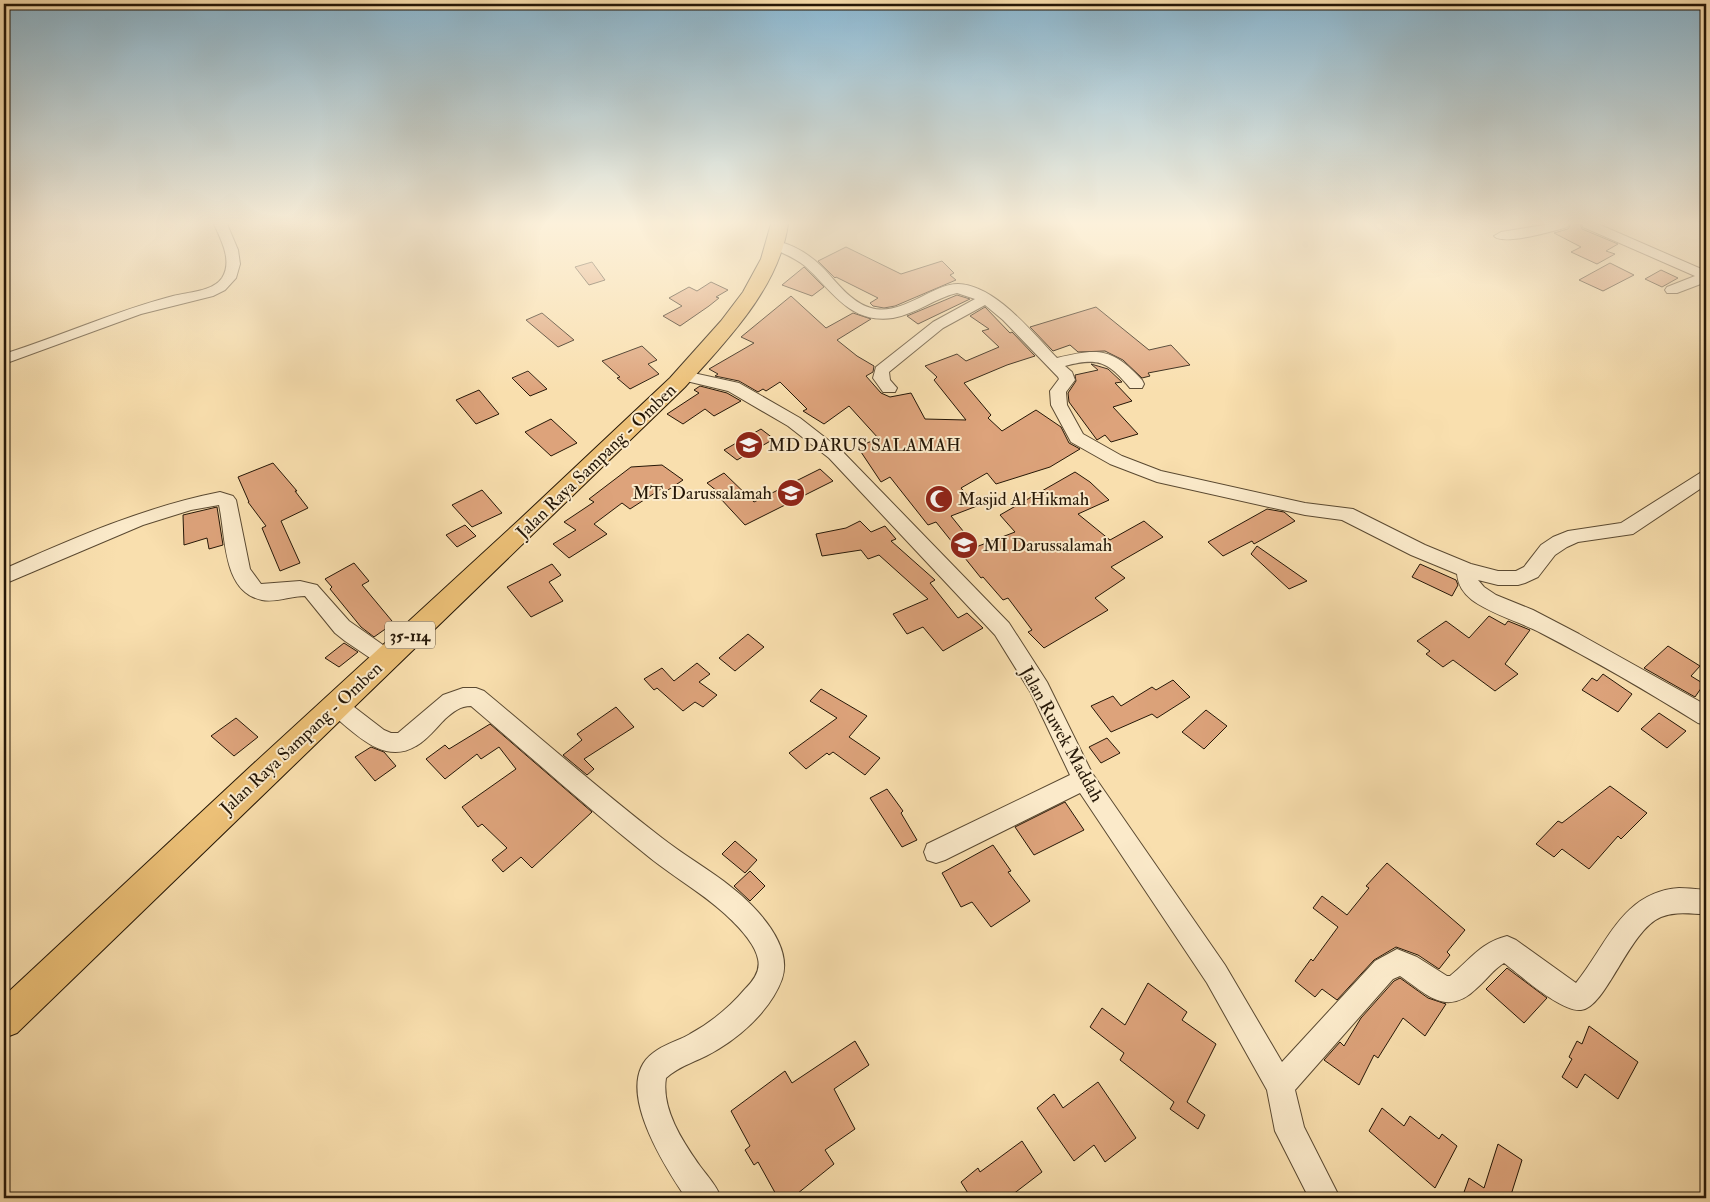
<svg xmlns="http://www.w3.org/2000/svg" width="1710" height="1202" viewBox="0 0 1710 1202" font-family="'IM FELL Double Pica',serif">
  <style>
    .building { fill: #dda37b; stroke: #251707 }
    .lines { fill: none; stroke-linecap: round; stroke-linejoin: round }
    .minor-casing { stroke: #5a4931; stroke-width: 2 }
    .major-casing { stroke: #251707; stroke-width: 2 }
    .minor { fill: #fbeaca; fill-rule: evenodd }
    .major { fill: #ecc077; fill-rule: evenodd }
    .labels { text-anchor: middle; stroke-width: 4; stroke-linejoin: round; paint-order: stroke }
    .shield { fill: #fbeaca; stroke: #655642; stroke-width: 1 }
    .shield-label { font-size: 16px; font-weight: bold; fill: #251707 }
    .poi-label { font-size: 18px; fill: #251707; stroke: #fbeaca; text-anchor: start }
    .street-label { font-size: 18px; fill: #251707; stroke: #fbeaca }
  </style>
  <rect width="100%" height="100%" fill="#f9dfae"/>
  <filter id="stains"><feTurbulence type="fractalNoise" baseFrequency=".004" numOctaves="4"/><feColorMatrix values="0 0 0 0 .2 0 0 0 0 .09 0 0 0 0 .02 0 0 0 .5 -.17"/></filter>
  <radialGradient id="worn" r=".72"><stop offset=".6" stop-color="#630" stop-opacity="0"/><stop offset="1" stop-color="#630" stop-opacity=".3"/></radialGradient>
  <path class="building" d="M1571 224H1580L1582 229 1618 244 1606 251 1615 254 1597 264 1571 252 1581 247 1554 233 1568 229Z
    M846 247 901 274 942 261 954 273 950 275 956 280 895 306 884 308 873 306 870 303 878 298 836 277 835 278 818 261Z
    M592 262 605 280 589 285 575 267Z
    M1610 263 1634 275 1603 291 1579 280Z
    M804 267 824 287 812 296 782 285Z
    M1661 270 1678 278 1662 287 1645 279Z
    M711 282 728 290 716 297 719 298 709 306 680 326 663 316 682 306 669 298 689 287 697 291Z
    M957 295 970 299 918 324 907 316Z
    M791 296 826 328 853 313 871 319 837 340 857 356 874 366 873 372 866 376 881 393 890 397 911 393 925 419 966 420 934 380 937 377 925 366 957 354 966 361 999 347 982 331 989 329 970 316 985 307 1010 333 1012 332 1035 356 1007 365 964 383 991 415 988 418 1002 431 1036 410 1061 427 1069 443 1080 449 1050 467 996 484 987 473 961 488 977 506 951 516 976 547 1015 532 1000 515 1075 472 1090 482 1109 500 1078 514 1110 540 1144 521 1163 537 1111 567 1125 578 1095 598 1108 610 1044 648 1028 632 1032 630 1008 598 1003 600 983 577 981 578 936 522 928 525 890 477 881 482 857 446 879 439 849 406 824 424 803 411 807 409 780 382 766 391 763 389 758 392 739 381 715 376 718 374 709 369 754 343 741 337Z
    M1096 307 1149 350 1171 345 1190 365 1148 373 1150 376 1142 378 1123 360 1105 351 1078 352 1070 345 1053 351 1030 327Z
    M542 313 574 340 558 347 526 320Z
    M642 346 657 360 648 364 659 374 630 389 617 378 620 377 602 361Z
    M1091 364 1108 369 1122 382 1115 383 1132 401 1113 407 1138 434 1111 442 1105 435 1097 440 1069 402 1068 393 1076 381 1075 375 1098 370Z
    M528 371 547 389 530 396 512 378Z
    M700 386 727 393 741 401 714 416 705 409 683 424 667 414 699 393 694 390Z
    M479 390 499 414 476 424 456 400Z
    M551 419 577 443 551 456 525 432Z
    M761 429 774 439 737 460 724 450Z
    M273 463 297 491H295L308 508 281 521 300 563 280 571 262 528 266 526 248 502H249L238 477Z
    M662 465 683 480 665 492 661 489 630 509 622 503 594 524 607 534 569 558 553 544 576 530 564 522 594 502 589 499 631 467Z
    M820 469 833 481 745 525 720 498 723 496 707 483 724 473 754 502Z
    M482 490 502 513 472 527 452 505Z
    M217 507 223 545 209 549 207 538 184 545 183 515Z
    M1267 509 1284 512 1295 521 1254 544 1252 541 1223 556 1208 542Z
    M860 521 871 532 885 526 896 539 891 541 935 580 930 583 958 618 967 613 983 628 943 651 923 627 907 634 893 614 928 599 879 555 868 559 861 550 822 556 816 534 846 528Z
    M465 525 476 536 457 547 446 535Z
    M1257 546 1307 581 1289 589 1251 554Z
    M354 563 369 581 362 585 392 621 389 623 391 625 374 637 361 627 330 589 332 587 325 579Z
    M552 564 561 575 549 582 563 601 531 617 507 587Z
    M1420 564 1456 580 1458 585 1452 596 1412 577Z
    M1489 616 1505 625 1508 621 1530 630 1505 664 1518 674 1495 691 1453 660 1443 667 1426 654 1430 651 1417 641 1446 621 1469 638Z
    M748 634 764 647 735 671 719 658Z
    M344 643 358 652 339 667 325 658Z
    M1668 646 1700 666 1691 676 1704 684 1695 697 1644 668Z
    M697 663 710 674 699 682 717 695 703 707 695 702 683 711 657 688 654 690 644 679 662 668 674 681Z
    M1603 674 1632 694 1618 712 1582 690 1592 678 1597 681Z
    M1173 680 1190 697 1157 718 1152 714 1111 732 1091 706 1113 696 1121 706 1152 687 1156 690Z
    M821 689 867 716 849 737 880 758 865 775 833 752 829 755 827 753 806 769 789 753 837 718 810 701Z
    M616 707 634 727 584 759 594 769 587 775 563 755 582 740 577 734Z
    M1206 710 1227 726 1204 749 1182 732Z
    M1659 713 1686 731 1667 748 1641 729Z
    M236 718 258 737 234 756 211 736Z
    M490 724 592 812 532 868 521 857 503 872 492 860 507 848 482 824 478 827 462 807 516 769 499 747 481 759 477 754 445 779 426 759 445 745 449 749Z
    M1107 738 1120 753 1101 763 1089 747Z
    M371 747 384 752 396 766 375 781 355 757Z
    M1610 786 1647 813 1621 839 1618 836 1589 869 1562 849 1554 857 1536 844 1558 821 1562 823Z
    M887 789 903 811 901 813 917 840 902 847 870 798Z
    M1065 802 1084 830 1034 855 1015 827Z
    M735 841 757 860 745 873 722 854Z
    M993 845 1011 871 1008 872 1030 901 991 927 972 902 961 907 942 873Z
    M1387 863 1465 930 1447 952 1450 955 1439 969 1418 955 1396 947 1374 960 1337 1000 1322 989 1315 997 1295 981 1311 959 1313 961 1338 927 1313 908 1322 896 1347 915 1369 888 1366 886Z
    M750 871 765 886 750 901 734 886Z
    M1507 968 1547 998 1524 1023 1486 989Z
    M1400 978 1428 998 1446 1004 1425 1036 1403 1018 1378 1058 1374 1055 1359 1085 1324 1060 1340 1042 1344 1046 1361 1018 1394 981Z
    M1148 983 1187 1012 1182 1020 1216 1044 1187 1102 1205 1115 1198 1129 1170 1109 1174 1102 1120 1060 1124 1053 1090 1027 1102 1008 1125 1025Z
    M1589 1026 1638 1062 1618 1099 1585 1074 1577 1088 1562 1077 1572 1059 1569 1057 1577 1041 1582 1044Z
    M855 1041 869 1065 834 1089 855 1129 825 1150 834 1164 792 1198H778L758 1162 754 1165 745 1150 750 1146 731 1111 785 1071 792 1083Z
    M1098 1082 1136 1138 1105 1162 1094 1145 1074 1161 1037 1108 1054 1094 1063 1108Z
    M1382 1108 1404 1126 1410 1116 1439 1139 1442 1134 1457 1146 1435 1188 1369 1131Z
    M1022 1141 1042 1172 1008 1198H971L961 1182 978 1168 980 1172Z
    M1498 1144 1522 1160 1510 1198H1462L1469 1178 1484 1188Z"/>
  <g class="lines">
    <defs>
      <path id="minor" d="M214 224H227L238 250 240 264 236 278 225 290 213 296 141 314 4 364V354C61 336 115 311 173 296 188 292 212 292 222 278 233 261 221 240 214 224Z
        M1550 224H1569L1567 227C1554 231 1502 246 1494 236L1501 232Z
        M1582 224H1598L1706 271V282L1677 293H1667L1665 290 1667 287 1695 276 1583 227Z
        M776 241C794 245 809 254 822 267 837 282 850 302 871 308 888 313 904 305 919 298 931 292 945 284 958 284 996 285 1033 334 1057 358 1099 348 1112 348 1142 380L1144 384 1142 388H1130C1108 362 1099 357 1065 366L1072 372 1075 380 1066 392 1067 405 1083 434 1122 456 1161 471 1305 503 1353 509 1425 545 1471 564 1498 571H1516L1524 567 1541 545 1553 537 1568 531 1621 523 1700 473 1706 471V485L1633 534 1578 542 1567 547 1555 555 1538 577 1525 583 1518 585H1498L1478 580 1484 587 1496 595 1533 610 1579 634 1706 705V725L1698 723C1647 691 1595 661 1541 633 1520 622 1491 614 1472 600 1463 593 1458 585 1457 574L1411 555 1342 520 1305 515 1157 482 1110 464 1071 442 1051 405 1050 391 1059 379 1058 377 1003 320 985 305 943 328 889 372 890 380 897 388 895 392H883L873 378 876 367 933 322 975 299 957 293C935 298 916 314 893 318 849 324 833 291 805 266 795 258 783 253 771 248L769 245 771 242Z
        M684 371 739 383 800 418 841 450 1009 623 1047 682 1092 773 1225 965 1282 1062 1375 961 1397 949 1417 957 1447 976H1450C1471 959 1480 943 1507 936L1516 940 1576 983C1607 945 1622 892 1679 888 1688 888 1697 889 1706 890V914C1691 914 1675 911 1661 917 1629 930 1606 1008 1581 1010 1561 1012 1520 975 1504 963 1494 969 1487 979 1478 987 1447 1018 1428 995 1400 976L1393 979 1295 1090 1304 1127 1340 1198H1309L1275 1131 1267 1090 1207 983 1080 793 945 860 936 863 927 860 924 852 927 844 1070 775 1031 693 995 635 829 458 788 426 728 391 678 379 676 376 678 373Z
        M220 492 233 496 236 500 250 569 261 584 300 581 317 585 349 621 393 652 397 658 393 664 386 666 379 664 345 641 335 633 305 596C291 596 275 603 262 600 222 592 226 536 219 505L191 510 143 525 4 584V569C74 538 144 507 220 492Z
        M463 688H476L484 691C543 740 601 791 662 838 694 863 731 881 758 912 774 930 790 955 782 979 770 1012 736 1041 706 1056 692 1063 678 1067 666 1078 661 1109 683 1142 700 1166 708 1177 717 1186 721 1198H686C665 1167 611 1084 653 1053 664 1044 678 1041 690 1034 710 1023 730 1007 745 989 753 981 761 971 758 959 755 943 737 925 725 914 700 891 670 875 644 853 585 806 529 755 471 706 460 706 453 712 445 719 436 728 427 740 416 746 383 766 354 732 329 712L326 706 329 700 337 697 345 700 384 730 391 733H398L443 695Z"/>
      <path id="major" d="M771 224H788C779 288 727 340 685 387L17 1033 4 1038V996L251 766 519 520 670 378 721 321 743 292 761 259Z"/>
    </defs>
    <use href="#minor" class="minor-casing"/>
    <use href="#major" class="major-casing"/>
    <use href="#minor" class="minor"/>
    <use href="#major" class="major"/>
  </g>
  <linearGradient id="sky" x2="0" y2="1"><stop stop-color="#8ab7d1"/><stop offset="0.57" stop-color="#fcf1db"/><stop offset="1" stop-color="#fcf1db" stop-opacity="0"/></linearGradient>
  <rect width="1710" height="392" fill="url(#sky)"/>
  <defs>
    <symbol id="school-disc" viewBox="-11 -11 22 22"><circle r="9.5" fill="#8f2418" stroke="#fbeaca"/><path d="M0-5L7-2L0 1L-7-2ZM-4 1L0 2.5L4 1V4Q0 6-4 4Z" fill="#fff"/></symbol>
    <symbol id="mosque-disc" viewBox="-11 -11 22 22"><circle r="9.5" fill="#8f2418" stroke="#fbeaca"/><path d="M3.5-4.9A6 6 0 1 0 3.5 4.9A5 5 0 1 1 3.5-4.9Z" fill="#fff"/></symbol>
  </defs>
  <g fill-rule="evenodd">
    <use href="#school-disc" x="733" y="429" width="32" height="32"/>
    <use href="#school-disc" x="775" y="477" width="32" height="32"/>
    <use href="#mosque-disc" x="923" y="483" width="32" height="32"/>
    <use href="#school-disc" x="948" y="529" width="32" height="32"/>
  </g>
  <g class="labels">
    <rect class="shield" x="385" y="621.5" width="50" height="27" rx="4"/>
    <g class="shield-label">
      <text x="410" y="641">35-114</text>
    </g>
    <g class="poi-label">
      <text x="768" y="451">MD DARUS SALAMAH</text>
      <text x="772" y="499" text-anchor="end">MTs Darussalamah</text>
      <text x="958" y="505">Masjid Al Hikmah</text>
      <text x="983" y="551">MI Darussalamah</text>
    </g>
    <g class="street-label">
      <text transform="translate(596 461) rotate(-44)" y="6">Jalan Raya Sampang - Omben</text>
      <text transform="translate(1062 734) rotate(61)" y="6">Jalan Ruwek Maddah</text>
      <text transform="translate(301 738) rotate(-43)" y="6">Jalan Raya Sampang - Omben</text>
    </g>
  </g>
  <rect width="1710" height="1202" fill="none" stroke="#f9dfae" stroke-width="20"/>
  <rect x="5" y="5" width="1700" height="1192" fill="none" stroke="#251707" stroke-width="2.5"/>
  <rect x="10" y="10" width="1690" height="1182" fill="none" stroke="#251707"/>
  <rect width="100%" height="100%" filter="url(#stains)"/>
  <rect width="100%" height="100%" fill="url(#worn)"/>
</svg>
